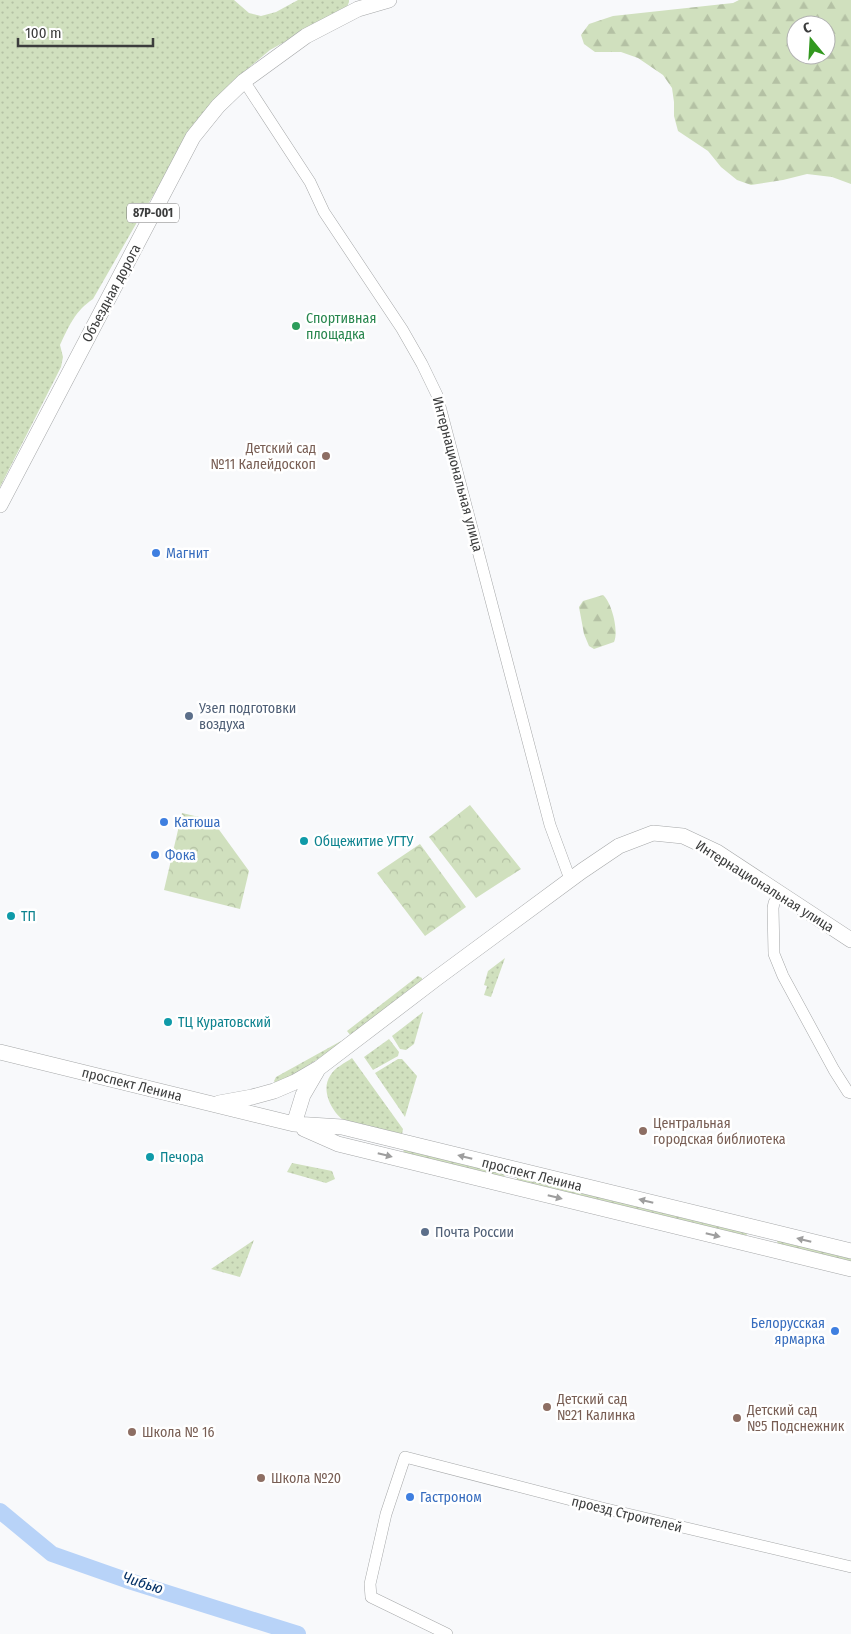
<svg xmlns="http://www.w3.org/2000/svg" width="851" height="1634" viewBox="0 0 851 1634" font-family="'Fira Sans Condensed',sans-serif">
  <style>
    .grass { fill: url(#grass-dots) }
    .forest { fill: url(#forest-firs); fill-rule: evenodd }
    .park { fill: url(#park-crowns) }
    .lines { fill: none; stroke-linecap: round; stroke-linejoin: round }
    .river { stroke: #b8d3f8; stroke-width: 16 }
    .minor-casing { stroke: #a5a7a8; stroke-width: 12 }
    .major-casing { stroke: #a5a7a8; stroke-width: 16 }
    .minor { stroke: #fff; stroke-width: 11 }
    .major { stroke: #fff; stroke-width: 15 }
    .oneway { fill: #9e9e9e }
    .leisure-dot { fill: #2e9e5b; stroke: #fff; stroke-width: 2 }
    .education-dot { fill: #8d6e63; stroke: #fff; stroke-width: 2 }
    .shop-dot { fill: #3f7fe0; stroke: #fff; stroke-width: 2 }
    .service-dot { fill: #5c6f8a; stroke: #fff; stroke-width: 2 }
    .culture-dot { fill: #0f9aa8; stroke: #fff; stroke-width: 2 }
    .labels { text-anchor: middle; stroke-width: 5; stroke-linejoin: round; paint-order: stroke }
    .shield { fill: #fff; stroke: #767777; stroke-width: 1 }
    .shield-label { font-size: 12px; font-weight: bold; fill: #3c3d3d }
    .street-label { font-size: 14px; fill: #3c3d3d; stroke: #fff }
    .leisure-label { font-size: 14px; fill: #27864d; stroke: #fff; text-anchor: start }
    .education-label { font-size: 14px; fill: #785e54; stroke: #fff; text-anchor: start }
    .shop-label { font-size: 14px; fill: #366cbe; stroke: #fff; text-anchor: start }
    .service-label { font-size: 14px; fill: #4e5e75; stroke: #fff; text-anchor: start }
    .culture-label { font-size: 14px; fill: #0d838f; stroke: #fff; text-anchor: start }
    .water-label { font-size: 15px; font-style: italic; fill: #043166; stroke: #fff }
  </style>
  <defs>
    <pattern id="grass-dots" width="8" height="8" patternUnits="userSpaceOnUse" patternTransform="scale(1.25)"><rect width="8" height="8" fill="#d0e0be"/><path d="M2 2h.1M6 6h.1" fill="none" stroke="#b4c1a4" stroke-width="1.8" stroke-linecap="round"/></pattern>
    <pattern id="forest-firs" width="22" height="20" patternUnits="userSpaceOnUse" patternTransform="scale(1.25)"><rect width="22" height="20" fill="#d0e0be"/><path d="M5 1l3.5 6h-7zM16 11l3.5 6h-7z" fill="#b4c1a4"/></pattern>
    <pattern id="park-crowns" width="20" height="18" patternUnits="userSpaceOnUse" patternTransform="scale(1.25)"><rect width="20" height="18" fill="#d0e0be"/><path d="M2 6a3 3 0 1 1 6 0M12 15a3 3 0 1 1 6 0" fill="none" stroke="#b4c1a4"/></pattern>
  </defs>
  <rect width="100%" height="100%" fill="#f8f9fb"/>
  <path class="grass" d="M0 0H234L249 13 261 16 276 12 298 0H349V2L347 7 270 50 233 81 186 142 140 217 93 299C75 311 69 326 60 345L63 357 61 367 0 487Z
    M505 958 491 997 484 995 487 986 484 985 488 971Z
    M418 976 422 978V982L351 1036 347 1031Z
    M423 1012 414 1044 406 1050 400 1049 392 1036Z
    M389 1039 399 1052 398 1056 373 1070 364 1057Z
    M341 1041 338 1046 293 1075 275 1083 274 1081 276 1077Z
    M352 1058 403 1129 402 1134 346 1122C333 1114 320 1091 330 1076 334 1068 345 1063 352 1058Z
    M398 1059H402L417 1076 405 1117 375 1073Z
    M404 1148 505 1173 504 1178 403 1154Z
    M292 1163 332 1171 335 1179 326 1183 287 1172Z
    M518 1175 746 1231 747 1234 745 1237 516 1181Z
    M779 1239 851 1257V1262L778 1244 777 1241Z
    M254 1240 240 1277 211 1269Z"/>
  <path class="forest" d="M739 0H851V184L832 177 807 174 783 180 751 185 737 180 721 167 708 151 678 131 674 116V102L672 88 663 75 638 58 621 52H595L584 44 581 35 589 24 613 16 733 3ZM796 25H826V55H796Z
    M603 595C612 603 619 631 614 642L594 649 589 646 584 634 579 607 583 601Z"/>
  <path class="park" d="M470 805 521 869 476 898 429 837Z
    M182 813 212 820 249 871 240 909 164 890Z
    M420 844 466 907 425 936 377 873Z"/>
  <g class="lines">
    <path class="river" d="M0 1511 52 1554 126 1580 298 1634"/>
    <defs>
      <path id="minor" d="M244 81 310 182 324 212 402 329 422 364 437 395 550 825 570 879
        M780 893 774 903 773 908 774 954 783 976 834 1070 848 1092 851 1093
        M447 1634 371 1597 370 1584 386 1514 405 1457 602 1508 851 1567"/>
      <path id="major" d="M0 505 193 137 218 106 244 81 306 36 358 9 389 0
        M0 1052 294 1124 342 1127 851 1251
        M219 1103 252 1097 274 1091 295 1082 319 1068 437 978 582 871 619 846 653 833 683 836 717 852 851 940
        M294 1124 303 1095 317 1071
        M304 1129 338 1144 851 1269"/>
    </defs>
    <use href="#minor" class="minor-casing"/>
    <use href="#major" class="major-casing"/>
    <use href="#minor" class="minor"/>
    <use href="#major" class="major"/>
  </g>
  <defs><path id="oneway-solid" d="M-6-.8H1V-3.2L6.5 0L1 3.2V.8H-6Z" transform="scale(1.25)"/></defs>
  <g class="oneway">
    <use href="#oneway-solid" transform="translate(385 1155) rotate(14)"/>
    <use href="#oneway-solid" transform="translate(465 1157) rotate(-166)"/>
    <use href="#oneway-solid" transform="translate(555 1197) rotate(14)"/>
    <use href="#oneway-solid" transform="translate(646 1201) rotate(-166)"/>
    <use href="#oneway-solid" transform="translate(713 1235) rotate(14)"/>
    <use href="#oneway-solid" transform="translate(804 1240) rotate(-166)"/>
  </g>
  <circle class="leisure-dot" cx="296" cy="326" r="5"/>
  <g class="education-dot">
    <circle cx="326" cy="456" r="5"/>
    <circle cx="643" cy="1131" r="5"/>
    <circle cx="547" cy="1407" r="5"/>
    <circle cx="737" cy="1418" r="5"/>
    <circle cx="132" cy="1432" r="5"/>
    <circle cx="261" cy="1478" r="5"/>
  </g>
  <g class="shop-dot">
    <circle cx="156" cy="553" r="5"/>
    <circle cx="164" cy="822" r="5"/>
    <circle cx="155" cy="855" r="5"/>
    <circle cx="835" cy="1331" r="5"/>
    <circle cx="410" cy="1497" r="5"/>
  </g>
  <g class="service-dot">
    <circle cx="189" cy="716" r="5"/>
    <circle cx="425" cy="1232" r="5"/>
  </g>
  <g class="culture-dot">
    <circle cx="304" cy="841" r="5"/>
    <circle cx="11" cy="916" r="5"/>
    <circle cx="168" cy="1022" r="5"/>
    <circle cx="150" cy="1157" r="5"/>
  </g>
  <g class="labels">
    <rect class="shield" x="127" y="203.5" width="52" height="19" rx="4"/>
    <g class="shield-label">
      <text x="153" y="217">87Р-001</text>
    </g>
    <g class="street-label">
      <text transform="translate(111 293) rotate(-62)" y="5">Объездная дорога</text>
      <text transform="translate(458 474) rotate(75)" y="5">Интернациональная улица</text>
      <text transform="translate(765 886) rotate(32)" y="5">Интернациональная улица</text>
      <text transform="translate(132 1084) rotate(14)" y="5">проспект Ленина</text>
      <text transform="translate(532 1174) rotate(14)" y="5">проспект Ленина</text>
      <text transform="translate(627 1514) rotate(14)" y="5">проезд Строителей</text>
    </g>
    <g class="leisure-label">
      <text x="306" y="323">Спортивная<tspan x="306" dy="16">площадка</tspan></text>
    </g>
    <g class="education-label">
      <text x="316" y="453" text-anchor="end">Детский сад<tspan x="316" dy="16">№11 Калейдоскоп</tspan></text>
      <text x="653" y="1128">Центральная<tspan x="653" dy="16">городская библиотека</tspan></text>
      <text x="557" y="1404">Детский сад<tspan x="557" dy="16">№21 Калинка</tspan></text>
      <text x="747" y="1415">Детский сад<tspan x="747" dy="16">№5 Подснежник</tspan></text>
      <text x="142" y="1437">Школа № 16</text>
      <text x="271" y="1483">Школа №20</text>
    </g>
    <g class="shop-label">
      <text x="166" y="558">Магнит</text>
      <text x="174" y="827">Катюша</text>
      <text x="165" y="860">Фока</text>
      <text x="825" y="1328" text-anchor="end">Белорусская<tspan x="825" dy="16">ярмарка</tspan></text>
      <text x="420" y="1502">Гастроном</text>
    </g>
    <g class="service-label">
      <text x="199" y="713">Узел подготовки<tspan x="199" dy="16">воздуха</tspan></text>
      <text x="435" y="1237">Почта России</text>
    </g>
    <g class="culture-label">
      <text x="314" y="846">Общежитие УГТУ</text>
      <text x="21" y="921">ТП</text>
      <text x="178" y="1027">ТЦ Куратовский</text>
      <text x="160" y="1162">Печора</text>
    </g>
    <g class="water-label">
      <text transform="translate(143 1583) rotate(18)" y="5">Чибью</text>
    </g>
  </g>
  <g transform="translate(811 40) rotate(342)"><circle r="24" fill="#ffffff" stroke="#b1b1b1"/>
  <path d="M0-4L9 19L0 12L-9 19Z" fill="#32981f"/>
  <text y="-8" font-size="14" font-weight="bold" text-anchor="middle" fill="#3c3d3d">С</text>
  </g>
  <path d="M18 38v8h135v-8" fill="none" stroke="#3c3d3d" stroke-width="2.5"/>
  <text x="25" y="38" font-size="15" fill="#3c3d3d" stroke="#ffffff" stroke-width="4" paint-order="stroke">100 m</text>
</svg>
